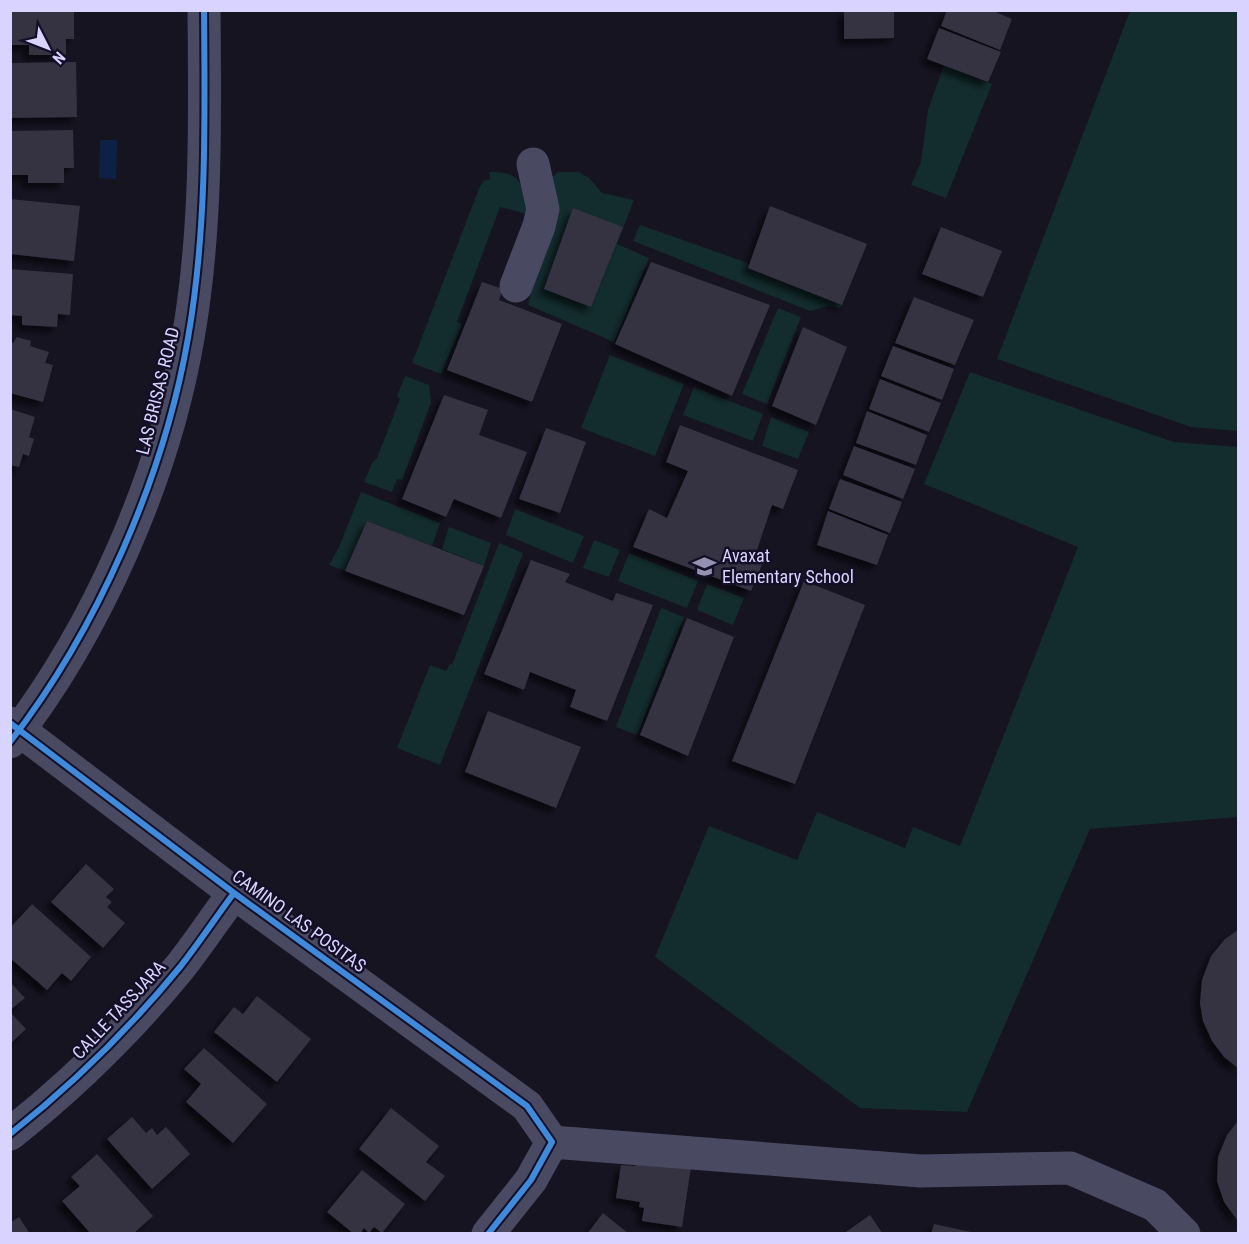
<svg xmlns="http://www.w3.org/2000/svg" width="1249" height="1244" viewBox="0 0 1249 1244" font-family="'Roboto Condensed',sans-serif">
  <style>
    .green { fill: #132c2d }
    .water { fill: #0d2144 }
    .building { fill: #343243; filter: url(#shadow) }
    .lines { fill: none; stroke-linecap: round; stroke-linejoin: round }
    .minor { stroke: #4a4962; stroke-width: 33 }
    .cycleway-casing { stroke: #130f26; stroke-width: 10 }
    .cycleway { stroke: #408adc; stroke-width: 6 }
    .labels { text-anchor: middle; stroke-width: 5; stroke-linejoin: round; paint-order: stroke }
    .street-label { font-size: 18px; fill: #d9d4ff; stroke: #130f26 }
    .poi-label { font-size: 18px; fill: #d9d4ff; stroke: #130f26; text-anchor: start }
  </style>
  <defs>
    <filter id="shadow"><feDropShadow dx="-5.5" dy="5.5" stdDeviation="3" flood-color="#0009"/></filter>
  </defs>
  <rect width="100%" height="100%" fill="#161421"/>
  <path class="green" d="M1130 11H1238V431L1191 427 997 359Z
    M944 65 992 84 946 198 911 185 921 162 928 110Z
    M489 172C522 171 524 185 527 214L500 207 457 322 462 324 441 374 412 363 480 186 484 181 490 179Z
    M558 172H579L589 178 602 193 634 200 617 244 649 258 614 342 528 305 531 293 527 287 551 178Z
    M640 225 748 263 749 268 842 305 839 308 829 306 810 311 633 241Z
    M778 308 801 317 767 404 742 394Z
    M610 355 684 384 655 456 581 428Z
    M970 372 1174 442 1238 447V817L1090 829 967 1112 860 1108 655 957 709 826 797 860 817 812 905 848 913 827 960 846 1078 547 924 484Z
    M405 376 429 385 431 403 402 480 397 479 392 492 364 482 372 463 377 458 400 399 397 396Z
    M694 387 763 414 753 441 683 415Z
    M771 417 809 432 798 459 762 446Z
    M361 492 440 523 432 546 367 521 345 571 329 565 339 547Z
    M515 509 584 536 573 563 506 535Z
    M449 527 491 543 484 566 442 549Z
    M594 540 620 550 609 577 583 568Z
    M499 543 523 553 440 765 397 748 430 665 446 671 450 664 452 665Z
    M629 553 698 581 687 608 618 581Z
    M707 584 744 598 733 625 697 610Z
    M661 608 684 617 637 735 616 727Z"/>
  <path class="water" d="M100 140H117L116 179 99 178Z"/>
  <path class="building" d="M10 10H74V39H66V55H29V45H10Z
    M844 10H894V38L844 39Z
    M947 10H991L1012 19 1000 50 941 26Z
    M939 28 1001 52 988 82 927 59Z
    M76 62 77 117 10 118V63Z
    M73 130 74 168H64V183H28V175H10V131Z
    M10 199 80 206 74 261 10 254Z
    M770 206 867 244 842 305 748 268Z
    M573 208 623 227 591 307 544 289Z
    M941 227 1002 251 983 297 922 274Z
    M651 262 770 305 732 396 615 344Z
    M10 269 73 274 70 315 58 314 57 327 22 325V316L10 315Z
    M482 282 503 289 499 300 562 324 532 402 447 370Z
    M914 297 974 320 955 365 895 343Z
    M803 327 847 347 816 425 772 406Z
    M17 337 31 341 30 346 49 352 45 363 53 365 43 402 10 393V342L13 343Z
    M893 346 954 369 942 400 881 376Z
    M880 379 941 403 929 432 869 409Z
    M444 395 488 410 479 435 527 452 501 518 454 499 446 517 402 499Z
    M10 409 35 417 29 437 34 439 29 456 23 454 19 467 10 465Z
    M867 411 927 435 916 465 856 443Z
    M680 425 798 470 783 509 772 505 757 550 767 553 751 591 633 547 649 509 667 518 688 471 666 462Z
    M546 428 586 442 560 513 519 499Z
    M854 446 915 469 903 499 843 475Z
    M840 479 902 502 890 533 829 509Z
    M828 511 888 535 877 565 817 545Z
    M367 521 484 566 464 615 345 571Z
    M531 560 570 574 565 582 613 601 616 593 653 605 607 721 570 707 576 690 530 672 524 690 484 674Z
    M804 581 865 605 795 784 732 761Z
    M687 618 734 637 688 756 640 735Z
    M488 711 581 747 556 808 465 772Z
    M86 864 114 889 106 897 112 902 107 907 125 923 103 948 51 902Z
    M32 904 91 957 71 981 62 973 47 990 10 958V928Z
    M1238 930V1068L1224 1057 1212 1041 1203 1021 1200 1003 1202 980 1211 956 1225 939Z
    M10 982 25 998 10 1010Z
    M257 996 311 1039 277 1082 214 1032 234 1007 243 1014Z
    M10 1012 26 1029 10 1044Z
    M204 1048 267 1104 233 1143 186 1102 201 1084 184 1069Z
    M391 1108 439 1146 426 1162 445 1176 425 1201 359 1149Z
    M132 1117 146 1133 152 1128 157 1135 166 1127 190 1154 152 1189 107 1139Z
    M1238 1121V1221L1224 1202 1217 1181 1218 1157 1227 1135Z
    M97 1154 153 1216 133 1234H91L62 1201 80 1186 71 1177Z
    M637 1159 691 1167 682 1227 642 1221 644 1208 639 1207 640 1202 616 1198 621 1165 635 1166Z
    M362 1170 405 1204 382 1233 374 1227 369 1233 364 1228 360 1234H354L327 1212Z
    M603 1213 629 1234H587Z
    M870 1215 883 1234H843Z
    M19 1217 30 1234H10V1223Z
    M934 1224 975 1233V1234H931Z"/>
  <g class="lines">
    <path class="minor" d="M516 286 539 226 543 209 533 164
      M10 723 234 893 527 1106 552 1142
      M10 742C97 630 164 477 188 338 207 230 205 119 204 10
      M10 1134C72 1085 130 1028 180 967 199 943 216 917 234 893
      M552 1142 921 1171 1070 1168 1155 1205 1184 1234
      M488 1234 531 1180 552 1142"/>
    <defs>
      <path id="cycleway" d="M10 723 234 893 527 1106 552 1142 531 1180 488 1234
        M10 742C97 630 164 477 188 338 207 230 205 119 204 10
        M10 1134C72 1085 130 1028 180 967 199 943 216 917 234 893"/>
    </defs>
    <use href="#cycleway" class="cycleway-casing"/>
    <use href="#cycleway" class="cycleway"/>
  </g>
  <defs>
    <symbol id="school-bare" viewBox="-9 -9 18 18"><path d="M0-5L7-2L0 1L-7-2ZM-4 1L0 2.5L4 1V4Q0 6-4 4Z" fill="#9591b1" stroke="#130f26" stroke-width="2.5" paint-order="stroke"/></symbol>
  </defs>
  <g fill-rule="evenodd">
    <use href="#school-bare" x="688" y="550" width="33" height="33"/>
  </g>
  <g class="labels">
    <g class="street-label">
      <text transform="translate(158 391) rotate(-76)" y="6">LAS BRISAS ROAD</text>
      <text transform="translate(299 921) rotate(36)" y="6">CAMINO LAS POSITAS</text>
      <text transform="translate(119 1010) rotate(-47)" y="6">CALLE TASSJARA</text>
    </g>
    <g class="poi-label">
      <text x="722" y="562">Avaxat<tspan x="722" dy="21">Elementary School</tspan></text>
    </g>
  </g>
  <rect width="1249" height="1244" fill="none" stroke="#d9d4ff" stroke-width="24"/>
  <g transform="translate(48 48) rotate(132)" stroke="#130f26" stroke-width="4.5" paint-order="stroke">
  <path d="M0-4.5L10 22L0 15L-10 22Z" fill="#d9d4ff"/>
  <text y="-9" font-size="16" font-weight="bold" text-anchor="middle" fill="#d9d4ff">N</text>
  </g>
</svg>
